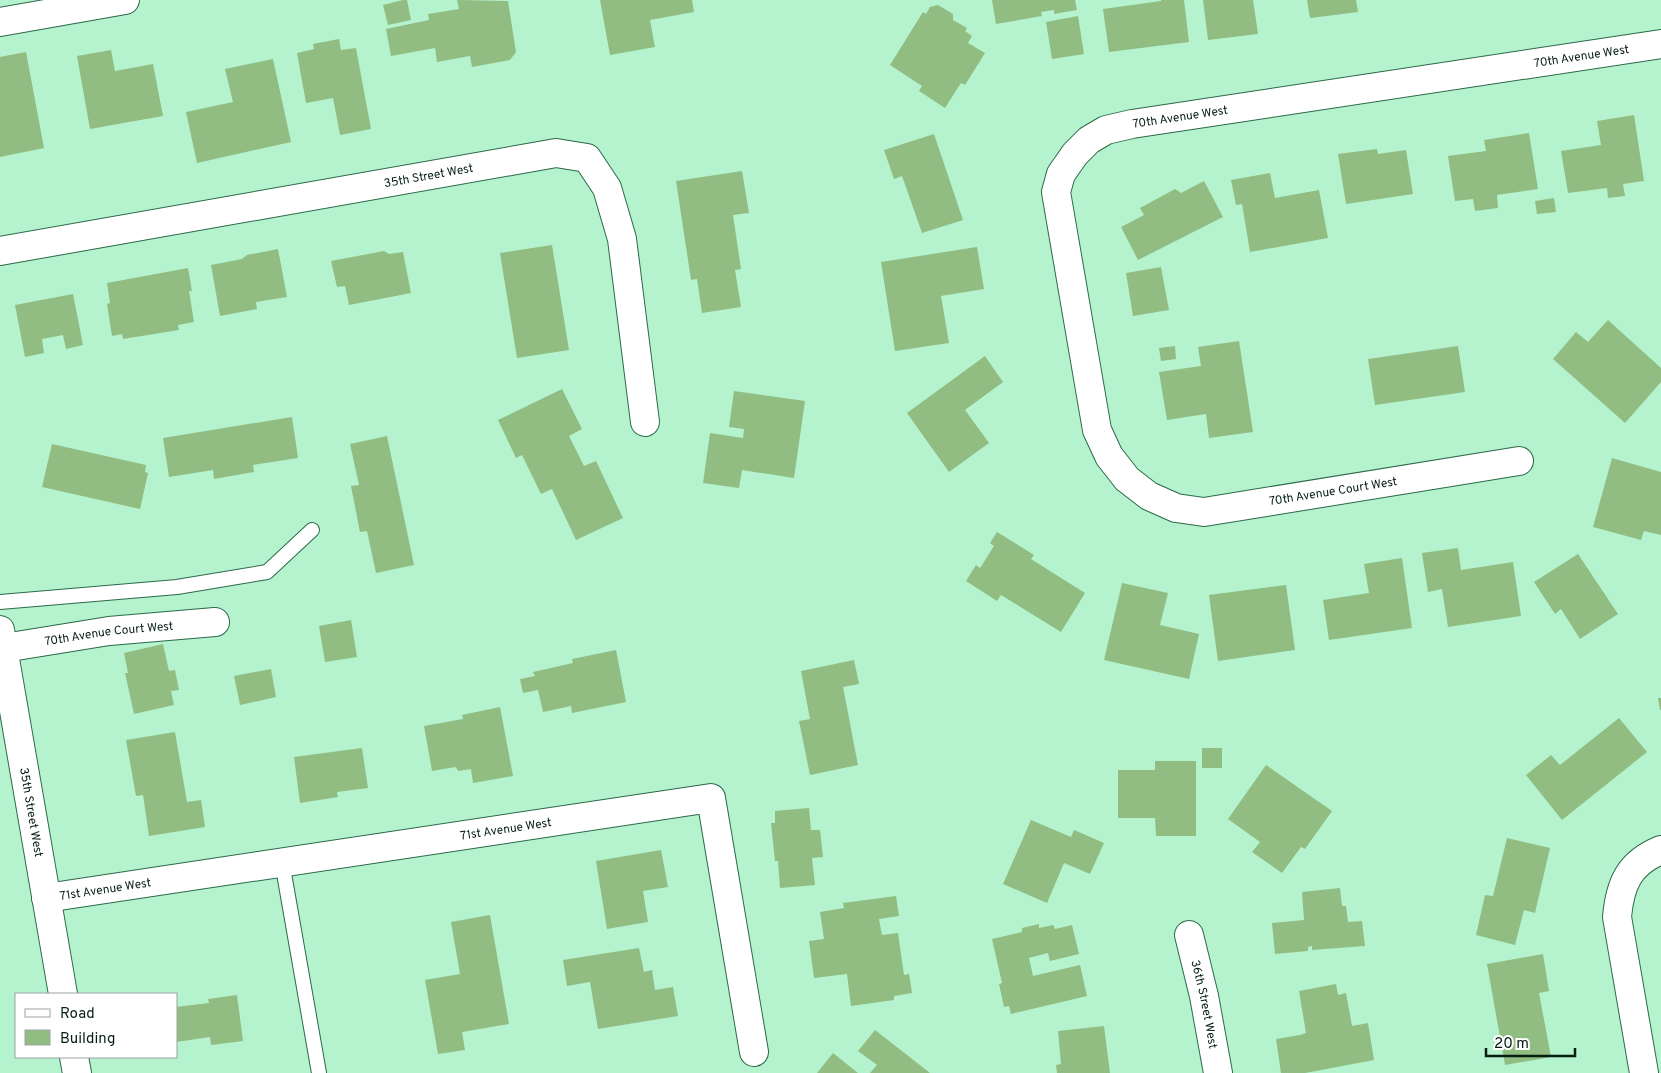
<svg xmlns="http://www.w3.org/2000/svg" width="1661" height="1073" viewBox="0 0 1661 1073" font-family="Overpass,sans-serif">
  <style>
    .building { fill: #91bd82 }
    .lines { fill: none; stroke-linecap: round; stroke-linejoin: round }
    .service-casing { stroke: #2c6949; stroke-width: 16 }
    .minor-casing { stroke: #2c6949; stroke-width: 30 }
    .tertiary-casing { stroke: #2c6949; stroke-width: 30 }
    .service { stroke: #fff; stroke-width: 14 }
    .minor { stroke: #fff; stroke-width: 28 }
    .tertiary { stroke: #fff; stroke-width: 28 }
    .labels { text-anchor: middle; stroke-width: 5; stroke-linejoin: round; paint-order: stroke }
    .street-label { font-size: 12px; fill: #051e11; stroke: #fff }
  </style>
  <rect width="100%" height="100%" fill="#b4f3ce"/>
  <path class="building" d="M403 0H407L411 20 388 25 383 5Z
    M457 0 508 1 516 52 510 60 472 67 470 56 437 62 435 48 391 56 386 29 429 20 428 14 459 9Z
    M600 0H692L694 12 650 20 655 47 610 55Z
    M992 0H1075L1077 10 1054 14V10L1041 12 1042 16 996 24Z
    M1161 0H1184L1189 42 1109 52 1103 9 1161 1Z
    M1203 0H1253L1258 34 1208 40Z
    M1307 0H1356L1358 12 1310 18Z
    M938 5 953 14V20L967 28 965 31 972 36 968 43 985 53 965 85 961 83 945 108 919 91 922 86 890 65 923 12 926 14 930 7Z
    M1078 16 1084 54 1052 59 1046 22Z
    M339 39 341 50 356 48 371 129 340 135 333 98 306 103 297 53 314 49 313 44Z
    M111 50 115 71 153 64 163 116 90 129 77 56Z
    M26 52 44 148 0 157V57Z
    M273 59 291 142 197 163 186 112 233 102 225 69Z
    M1634 115 1644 181 1623 184 1625 196 1608 198 1607 188 1568 193 1561 151 1601 145 1597 121Z
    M1529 133 1538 189 1497 195 1498 208 1475 211 1473 199 1455 201 1448 156 1486 151 1484 140Z
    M934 134 963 220 922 233 902 176 894 179 884 150Z
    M1377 149 1378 154 1406 150 1413 194 1346 204 1338 154Z
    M742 171 749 213 733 215 741 269 735 270 741 307 702 313 697 279 691 280 676 181Z
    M1270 173 1275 198 1319 190 1328 238 1250 252 1242 204 1236 205 1231 180Z
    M1204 181 1223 217 1138 260 1121 227 1144 215 1140 208 1175 189 1181 193Z
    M1554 198 1556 212 1537 214 1535 201Z
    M552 245 569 350 517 358 500 253Z
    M977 247 984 289 941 296 949 343 895 351 881 262Z
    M278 249 287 297 256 302 257 309 220 316 211 265 242 259 247 255Z
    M384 251 389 254 403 252 411 293 349 305 345 286 337 287 331 261Z
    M1161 267 1169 310 1133 316 1126 273Z
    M188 268 192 291H189L194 322 178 325 179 330 123 339 122 334 112 336 107 304 110 303 107 283Z
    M73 294 83 345 66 349 63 335 42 339 44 353 25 357 15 305Z
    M1608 320 1661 368V382L1625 423 1553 359 1576 332 1588 342Z
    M1239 341 1253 432 1209 438 1206 414 1167 420 1159 372 1201 366 1198 347Z
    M1175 346 1176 359 1161 361 1159 348Z
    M1458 346 1465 392 1375 405 1368 359Z
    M985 356 1003 382 965 410 989 443 949 472 907 413Z
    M562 389 582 429 569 436 584 466 596 461 623 518 576 540 552 489 541 494 522 455 516 458 498 420Z
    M734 391 805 401 794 478 742 470 739 488 703 483 710 433 743 438 744 429 729 427Z
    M292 417 298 458 253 465 254 472 214 479 213 470 169 477 163 438Z
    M387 436 414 565 376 573 367 531 360 532 351 486 359 485 350 444Z
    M52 444 146 465 145 472 148 473 140 509 42 487Z
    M1612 458 1661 472V535L1644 531 1641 540 1593 527Z
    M997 532 1034 555 1031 559 1085 593 1061 632 1001 595 997 601 966 581 976 565 980 568 994 546 990 543Z
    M1458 548 1461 570 1513 562 1521 616 1448 627 1442 589 1428 592 1422 553Z
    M1578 554 1618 614 1580 639 1561 609 1555 614 1534 582Z
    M1402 558 1412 628 1329 640 1323 600 1369 593 1364 564Z
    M1122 583 1168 593 1160 625 1199 634 1189 679 1104 660Z
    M1286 585 1295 650 1218 661 1209 595Z
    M351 620 357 657 325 662 319 626Z
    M163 644 169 671 175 670 179 690 171 691 174 705 134 714 125 673H128L124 653Z
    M616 650 626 702 572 713 571 706 543 712 538 690 523 693 520 679 535 676 533 672 573 663 572 659Z
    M854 660 859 684 843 687 858 765 810 775 799 721 810 719 801 671Z
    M271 669 276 697 240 705 234 676Z
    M1658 698H1661V710H1660Z
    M500 707 513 776 473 783 471 769 458 771 456 767 432 771 424 726 463 719 462 715Z
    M1619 718 1647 752 1562 820 1526 775 1551 755 1560 765Z
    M175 732 187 802 201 800 205 827 149 836 143 795 136 796 126 740Z
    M362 748 368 788 337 792 338 797 300 803 294 757Z
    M1202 748H1222V768H1202Z
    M1155 761H1196V836H1156L1155 818H1118V770H1155Z
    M1266 765 1332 811 1305 849 1301 847 1282 873 1252 852 1260 842 1228 819Z
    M809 808 811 830H820L823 857 812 858 815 885 780 888 778 861H775L771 823H775V811Z
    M1031 820 1071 837 1074 830 1104 843 1090 874 1064 863 1047 903 1003 884Z
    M1507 838 1550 848 1535 913 1524 910 1515 945 1476 935 1485 895 1493 896Z
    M661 850 668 887 643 891 648 922 607 929 596 861Z
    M1340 888 1342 906H1346L1348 922 1362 921 1365 946 1312 950V946L1308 947V951L1275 954 1272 923 1304 920 1302 892Z
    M896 896 899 916 879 919 882 935 898 933 904 975 909 974 912 993 894 996V1000L851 1006 847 974 814 978 809 941 824 939 820 912 844 908 843 903Z
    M490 915 509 1024 462 1032 465 1050 438 1054 425 980 460 974 451 922Z
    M1039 924V928L1053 925 1055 929 1072 925 1079 954 1050 961 1048 953 1029 958 1033 976 1080 965 1087 996 1011 1014 1009 1006 1004 1007 999 984 1002 983 992 939 1022 932V928Z
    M639 948 644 972 652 970 655 990 673 987 678 1016 598 1029 590 982 567 986 563 960Z
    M1543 954 1549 991 1539 993 1551 1057 1505 1065 1487 964Z
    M1336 984 1338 995 1346 993 1352 1026 1368 1023 1374 1060 1305 1073H1281L1276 1039 1300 1035 1306 1033 1299 991Z
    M237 995 243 1041 211 1045 210 1037 176 1042V1007L209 1003 208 999Z
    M1104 1026 1110 1073H1057L1056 1065 1061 1064 1058 1031Z
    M875 1030 930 1073H870L877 1065 858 1051Z
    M833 1053 858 1073H817Z"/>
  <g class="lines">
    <defs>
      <path id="service" d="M0 602 177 587 267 572 312 530
        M282 862 319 1073"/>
      <g id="minor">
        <path d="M0 22 125 0"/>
        <path id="s1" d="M0 251 556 153 587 158 607 188 622 239 645 422"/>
        <path id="s2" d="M1519 461 1204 512 1176 508 1149 496 1127 479 1109 456 1097 430 1056 192 1061 174 1075 154 1089 140 1106 130 1132 124 1661 44"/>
        <path id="s3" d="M4 648 109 631 215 622"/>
        <path id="s4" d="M46 898 711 798 754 1052"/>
        <path id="s5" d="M1189 935 1204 996 1218 1073"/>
        <path d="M1644 1073 1617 917C1620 884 1629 863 1661 850"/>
      </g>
      <g id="tertiary">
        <path id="s6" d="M0 630 63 994"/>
        <path d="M74 1057 77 1073"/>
      </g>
    </defs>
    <use href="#service" class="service-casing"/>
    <use href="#minor" class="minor-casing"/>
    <use href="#tertiary" class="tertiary-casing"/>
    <use href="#service" class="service"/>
    <use href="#minor" class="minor"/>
    <use href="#tertiary" class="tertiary"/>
  </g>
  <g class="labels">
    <g class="street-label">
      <text dy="4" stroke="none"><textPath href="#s2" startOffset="1268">70th Avenue West</textPath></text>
      <text dy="4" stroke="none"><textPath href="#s2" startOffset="862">70th Avenue West</textPath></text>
      <text dy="4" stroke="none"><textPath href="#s1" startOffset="435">35th Street West</textPath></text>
      <text transform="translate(1333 491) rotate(-9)" y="4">70th Avenue Court West</text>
      <text dy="4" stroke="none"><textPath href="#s3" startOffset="106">70th Avenue Court West</textPath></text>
      <text dy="4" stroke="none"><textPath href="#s6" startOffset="185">35th Street West</textPath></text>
      <text dy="4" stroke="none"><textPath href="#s4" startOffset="465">71st Avenue West</textPath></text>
      <text dy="4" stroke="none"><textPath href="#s4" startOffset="60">71st Avenue West</textPath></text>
      <text dy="4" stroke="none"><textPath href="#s5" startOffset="71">36th Street West</textPath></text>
    </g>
  </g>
  <rect x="15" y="993" width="162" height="65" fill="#ffffff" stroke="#9ba5a0"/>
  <rect x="25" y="1009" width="25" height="8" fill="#ffffff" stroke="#9ba5a0"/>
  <text x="60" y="1018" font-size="15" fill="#051e11">Road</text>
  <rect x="25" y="1030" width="25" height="15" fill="#91bd82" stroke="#9ba5a0"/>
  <text x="60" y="1043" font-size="15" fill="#051e11">Building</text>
  <path d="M1486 1048v8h89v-8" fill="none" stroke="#051e11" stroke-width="2.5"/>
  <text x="1494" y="1048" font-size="15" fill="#051e11" stroke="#ffffff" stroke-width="4" paint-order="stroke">20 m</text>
</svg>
